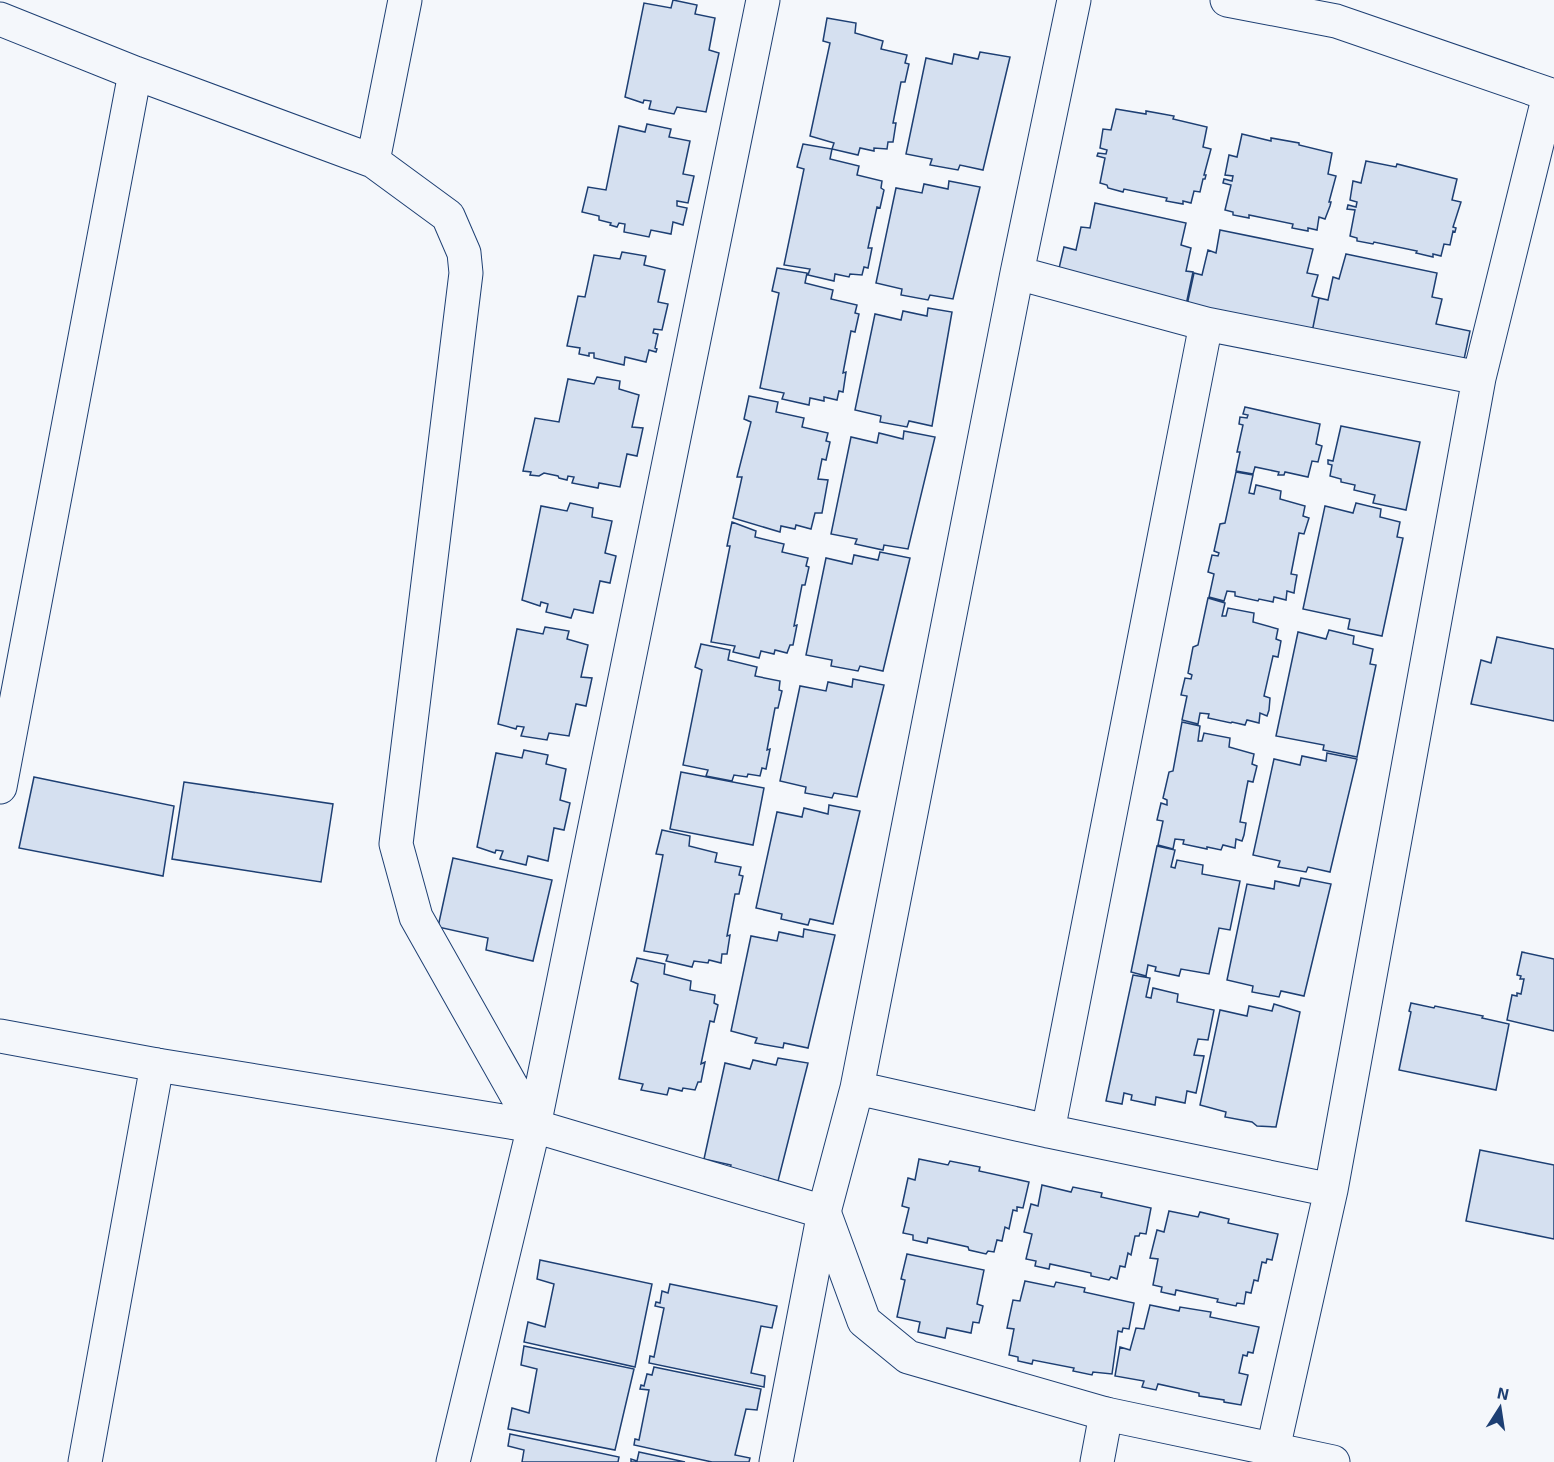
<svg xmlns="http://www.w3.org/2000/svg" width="1554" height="1462" viewBox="0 0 1554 1462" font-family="'Exo 2',sans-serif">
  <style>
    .building { fill: #d5e0f0; stroke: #1d3f73; stroke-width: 1.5 }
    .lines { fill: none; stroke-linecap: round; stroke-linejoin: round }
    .street-casing { stroke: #1d3f73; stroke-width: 35 }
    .secondary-casing { stroke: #1d3f73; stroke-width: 35 }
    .street { stroke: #f4f7fb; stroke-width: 33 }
    .secondary { stroke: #f4f7fb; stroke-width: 33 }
  </style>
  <rect width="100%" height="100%" fill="#f4f7fb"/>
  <path class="building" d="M673 0 697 5 695 14 715 18 709 50 719 53 706 112 677 107 674 114 649 109 651 101 644 100 643 103 625 97 644 3 671 8Z
    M827 18 856 23 855 33 883 41 881 49 907 55 905 63 909 64 905 82H901L893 123H896L893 142H888L887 149 874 148V151L860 148 858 155 832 149 834 143 810 136 830 43 823 41Z
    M980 52 1010 57 983 170 960 165 958 170 930 165 932 159 906 154 926 58 952 64 954 54 978 59Z
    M1116 109 1146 114V111L1174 116 1173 119 1207 127 1203 147 1211 149 1204 175H1206L1205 179H1203L1200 192 1194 191 1191 203 1183 201V204L1166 201 1167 198 1124 189 1123 192 1108 188 1107 185 1100 183 1105 158 1097 156 1098 153 1106 154 1107 150 1100 148 1103 129 1111 130Z
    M647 124 671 129 669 137 690 141 683 174 694 176 688 203 677 201V206L687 208 683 225 673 222 671 234 651 230 649 237 624 232 625 224 619 223 617 227 610 225 611 223 599 220V216L582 212 588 187 606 190 619 126 645 132Z
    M1242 134 1271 141V138L1299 143V145L1332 153 1328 174 1336 176 1329 202H1331L1330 206 1325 219 1319 217 1317 230 1308 228V231L1292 228 1293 224 1249 215V218L1233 215V212L1225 210 1231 185 1223 183 1224 179 1232 181 1233 176 1225 175 1229 155 1237 157Z
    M803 144 832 149 830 159 859 166 857 175 882 181 881 188 884 190 880 208 877 207 868 248H872L868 268 864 267 862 275 850 274 849 277 835 274 834 281 808 275 810 269 784 265 804 169 797 167Z
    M1366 161 1396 167 1397 164 1457 179 1452 200 1461 202 1453 227 1456 228 1455 232 1453 231 1450 245 1444 244 1441 256 1433 254V257L1416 253 1417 251 1374 242 1373 244 1357 241V238L1350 236 1355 210 1347 209 1348 205 1356 207 1357 202 1350 200 1353 181 1361 183Z
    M949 181 980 187 953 299 930 295 928 300 901 295 902 289 876 283 896 188 922 193 924 184 948 189Z
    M1095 203 1186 223 1181 245 1191 248 1186 271 1193 272 1186 305 1057 277 1064 247 1076 250 1081 227 1090 228Z
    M1220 230 1313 249 1307 273 1318 275 1312 296 1319 298 1312 332 1187 305 1194 273 1202 275 1208 250 1216 253Z
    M622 252 646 256 644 265 665 270 658 302 668 304 662 330 654 329 653 333 658 334 655 348 657 349 656 352 649 350 646 362 625 357 624 365 594 358V353H589V356L579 354 580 348 567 346 578 296 585 297 594 255 620 259Z
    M1346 254 1437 273 1432 297 1442 299 1436 324 1470 331 1463 364 1312 332 1319 298 1328 300 1333 277 1339 279Z
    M777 268 807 273 805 283 833 290 831 299 857 305 855 313 859 314 855 332 851 331 843 373 846 372 843 392 839 391 837 400 824 397V401L810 398 809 405 782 399 784 393 760 388 779 293 772 291Z
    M928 308 952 312 932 426 909 421 907 427 880 422 881 416 855 410 875 314 901 320 903 311 927 316Z
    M597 377 620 381 619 389 639 395 632 427 643 428 637 456 627 454 620 487 599 483 598 488 572 483 574 477 568 476 567 480 559 478 558 476 544 473 539 476 530 475 531 472 523 471 535 418 559 422 568 379 594 384Z
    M749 396 778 402 776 412 804 418 802 427 828 433 826 441 830 442 826 460 822 459 818 479 828 480 822 513H815L811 529 796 525 795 529 781 526 780 532 733 518 742 477H737L751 422 744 419Z
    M1245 407 1320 424 1316 444 1322 446 1318 462 1312 461 1308 477 1285 472 1284 475H1278L1279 472 1255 467 1253 474 1236 471 1240 452H1237L1243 425 1239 424 1240 417 1247 418 1248 415 1243 414Z
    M1341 426 1420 442 1406 510 1373 503 1375 495 1354 490 1355 485 1341 482V479L1330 476 1332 465 1328 464V460L1333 461Z
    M904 431 935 437 908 549 884 545 883 550 855 544 857 539 831 534 851 437 877 443 879 433 903 439Z
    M1236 472 1253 475 1249 493 1254 494 1256 485 1281 491 1280 499 1305 506 1303 516 1309 518 1304 534 1299 533 1291 574 1297 575 1295 586 1294 593 1287 591 1286 600 1274 597 1273 602 1259 599 1258 601 1235 596V592L1227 591 1224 601 1209 597 1214 574 1208 572 1212 555 1218 556 1219 553 1214 551 1220 524 1225 523Z
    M570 503 593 508 592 517 612 521 605 553 616 556 610 583 600 581 593 613 574 609 571 618 546 612 548 604 541 602 540 606 522 600 541 506 567 511Z
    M1356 503 1381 509 1380 517 1400 522 1397 537 1403 538 1382 636 1348 629 1350 619 1303 609 1325 506 1353 513Z
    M732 522 756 531 755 537 784 544 782 552 808 558 806 566 809 567 805 585H802L794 626 797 625 793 645H790L787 653 775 650 774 654 761 651 759 658 733 652 735 646 711 642 730 546H727Z
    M880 552 910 558 883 671 860 666 858 671 831 666 832 660 806 655 826 558 852 564 854 555 878 560Z
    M1208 598 1225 603 1222 616H1226L1228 608 1254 613 1253 622 1278 629 1276 639 1281 641 1278 657 1273 656 1264 696 1270 698 1269 710 1267 716 1260 713 1259 723 1247 720 1245 725 1232 722 1231 723 1208 718 1209 714 1200 713 1198 724 1182 720 1187 696 1181 695 1185 678 1191 679 1192 675 1188 673 1193 647 1198 645Z
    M545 627 569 631 567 639 588 645 581 677 592 678 586 706 576 704 569 736 549 733 547 740 521 736 524 727 517 726 516 729 498 724 517 629 543 634Z
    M1329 630 1354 636 1353 644 1373 649 1370 664 1376 665 1357 757 1323 750 1324 745 1276 736 1298 632 1326 639Z
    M1497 637 1554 649V721L1471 704 1481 660 1491 663Z
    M701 644 730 650 728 660 757 667 755 676 780 681 779 690 782 691 778 708H775L767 750 770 749 766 769 762 768 760 776 748 774 747 777 734 775 732 781 706 776 708 770 683 765 702 670 695 667Z
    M853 679 884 685 857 797 834 793 832 798 805 793 806 787 780 781 800 686 826 691 828 682 852 687Z
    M1182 722 1200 726 1198 741H1202L1204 733 1230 738 1229 747 1254 754 1252 764 1257 766 1253 782 1248 781 1240 822 1246 823 1244 835 1242 841 1236 839 1235 848 1223 845 1221 850 1207 847V849L1183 844 1184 840 1175 839 1173 849 1158 845 1163 821 1157 820 1161 803 1167 805V800L1163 798 1169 772 1173 771Z
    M524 750 548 755 546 764 566 769 560 800 570 803 564 830 554 828 548 861 528 856 526 865 500 859 503 851 496 850 495 853 477 847 496 753 522 758Z
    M1327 753 1357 759 1330 872 1308 867 1306 872 1278 867 1280 861 1253 855 1274 759 1300 765 1302 756 1326 761Z
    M681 772 764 788 753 845 670 829Z
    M34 777 174 806 163 876 19 848Z
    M184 782 333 804 321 882 172 859Z
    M829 805 860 811 833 924 810 919 808 925 781 919 782 914 756 908 777 812 802 817 804 808 828 814Z
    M662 830 690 836 689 846 717 853 715 862 741 867 739 875 743 876 739 894H735L727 936 730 935 727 954H722L721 963 709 960 708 963 694 961 692 967 666 961 668 955 644 951 663 855 656 854Z
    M1157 846 1175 850 1171 867 1175 868 1177 860 1203 865 1202 874 1240 881 1230 930 1219 928 1209 974 1181 969 1179 976 1155 971 1156 967 1148 965 1146 976 1131 972Z
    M453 858 552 880 533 961 486 950 488 938 438 927Z
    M1301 878 1331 884 1304 996 1281 991 1279 997 1252 992 1253 986 1227 980 1247 884 1274 889 1275 881 1299 886Z
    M804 929 835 935 808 1048 784 1043 783 1048 755 1043 757 1038 731 1031 751 936 777 941 779 932 803 937Z
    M1522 952 1554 959V1031L1507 1020 1512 995 1517 996V993L1521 994 1524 979H1520L1521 976 1517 975Z
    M637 958 665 964 664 974 691 981 690 990 715 995 714 1003 718 1005 714 1022 710 1021 701 1064 705 1062 701 1082H698L695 1090 683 1088 682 1091 669 1088 667 1095 641 1090 643 1084 619 1079 638 984 631 981Z
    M1133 975 1150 978 1146 997 1151 998 1153 988 1178 994 1177 1002 1214 1010 1208 1040 1198 1039 1194 1055 1204 1056 1196 1093 1187 1091 1185 1103 1156 1097 1155 1105 1131 1100 1132 1095 1124 1093 1122 1104 1106 1101Z
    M1411 1003 1434 1008 1435 1006 1483 1016 1482 1018 1509 1024 1496 1090 1399 1070 1411 1012 1409 1011Z
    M1274 1004 1300 1012 1276 1127 1257 1126 1252 1122 1225 1117 1226 1112 1200 1105 1220 1010 1247 1016 1249 1006 1272 1011Z
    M778 1058 808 1063 776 1189 729 1171 731 1165 704 1159 725 1063 750 1069 753 1060 776 1065Z
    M1480 1150 1554 1165V1239L1466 1221Z
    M919 1159 948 1165 950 1161 980 1167 979 1171 1029 1182 1023 1208 1017 1207V1211L1013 1210 1009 1229 1005 1227 1002 1241 997 1240 994 1252 988 1251 986 1254 969 1250 968 1247 928 1238 927 1243 913 1240V1235L903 1233 909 1208 902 1206 908 1178 915 1180Z
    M1042 1185 1071 1192 1073 1187 1102 1193 1101 1197 1151 1208 1146 1234 1140 1233 1139 1236H1135L1131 1255 1128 1253 1125 1267 1120 1266 1117 1279 1111 1277 1109 1280 1091 1276V1273L1050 1264 1049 1269 1035 1266 1036 1261 1026 1259 1032 1234 1024 1232 1031 1204 1038 1206Z
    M1169 1211 1198 1217 1200 1212 1229 1219 1228 1223 1278 1234 1272 1260 1267 1259 1266 1263 1262 1262 1258 1281 1254 1280 1251 1293 1246 1292 1244 1304 1237 1303 1236 1306 1217 1302 1218 1299 1176 1290 1175 1295 1161 1292 1162 1287 1153 1285 1158 1259 1150 1258 1157 1230 1164 1232Z
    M907 1254 984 1270 977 1304 983 1306 979 1323 973 1322 971 1333 947 1328 945 1338 918 1332 920 1322 897 1317 905 1280 901 1279Z
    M540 1260 652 1284 635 1367 524 1342 528 1322 545 1327 554 1284 537 1279Z
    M1025 1281 1054 1287 1056 1282 1085 1288 1084 1292 1134 1303 1129 1329 1123 1328 1122 1332 1118 1331 1112 1374 1093 1372 1092 1375 1073 1371 1074 1368 1033 1360 1032 1364 1018 1361V1357L1009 1355 1014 1329 1007 1328 1013 1300 1020 1301Z
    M670 1284 777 1306 772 1328 761 1326 751 1373 765 1376 764 1387 649 1363 650 1356 654 1357 664 1308 655 1306 656 1302 660 1303 662 1291 668 1293Z
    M1150 1305 1179 1311 1180 1307 1211 1312 1210 1317 1259 1327 1253 1353 1248 1352 1247 1356 1243 1355 1239 1373 1248 1375 1241 1405 1224 1402V1400L1199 1396V1393L1158 1384 1156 1390 1142 1387 1144 1381 1115 1376 1120 1347 1130 1350 1136 1328 1144 1329Z
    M524 1346 634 1369 615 1450 508 1429 512 1408 529 1413 537 1369 521 1365Z
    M654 1367 761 1389 757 1410 746 1409 735 1455 750 1458 749 1462H712L634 1445 635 1439 639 1440 649 1390 640 1389 641 1385 644 1386 647 1374 652 1375Z
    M510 1434 619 1457 618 1462H522L524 1450 508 1446Z
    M639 1452 685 1462H631V1459L637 1461Z"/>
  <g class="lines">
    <defs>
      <path id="street" d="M1227 0 1336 21 1554 96
        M0 19 135 73 373 161 448 216 464 253 466 273 396 844 416 917 534 1126 763 0
        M373 161 405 0
        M1017 273 1206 324 1479 378
        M0 787 135 73
        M857 1088 1048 1131 1331 1190
        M1048 1131 1206 324
        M1273 1449 1331 1190 1479 378 1549 95
        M85 1462 157 1065
        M453 1462 534 1126
        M776 1462 824 1212 857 1088 1017 273 1074 0
        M1097 1462 1106 1414"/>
      <path id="secondary" d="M0 1036 157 1065 534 1126 824 1212 864 1321 908 1357 1106 1414 1333 1462"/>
    </defs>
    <use href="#street" class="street-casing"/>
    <use href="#secondary" class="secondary-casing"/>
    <use href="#street" class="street"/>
    <use href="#secondary" class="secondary"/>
  </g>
  <g transform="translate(1500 1408) rotate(12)" stroke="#f4f7fb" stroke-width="4.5" paint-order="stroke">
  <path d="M0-4.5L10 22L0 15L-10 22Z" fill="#1d3f73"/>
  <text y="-9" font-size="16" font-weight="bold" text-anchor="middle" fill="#1d3f73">N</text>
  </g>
</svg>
